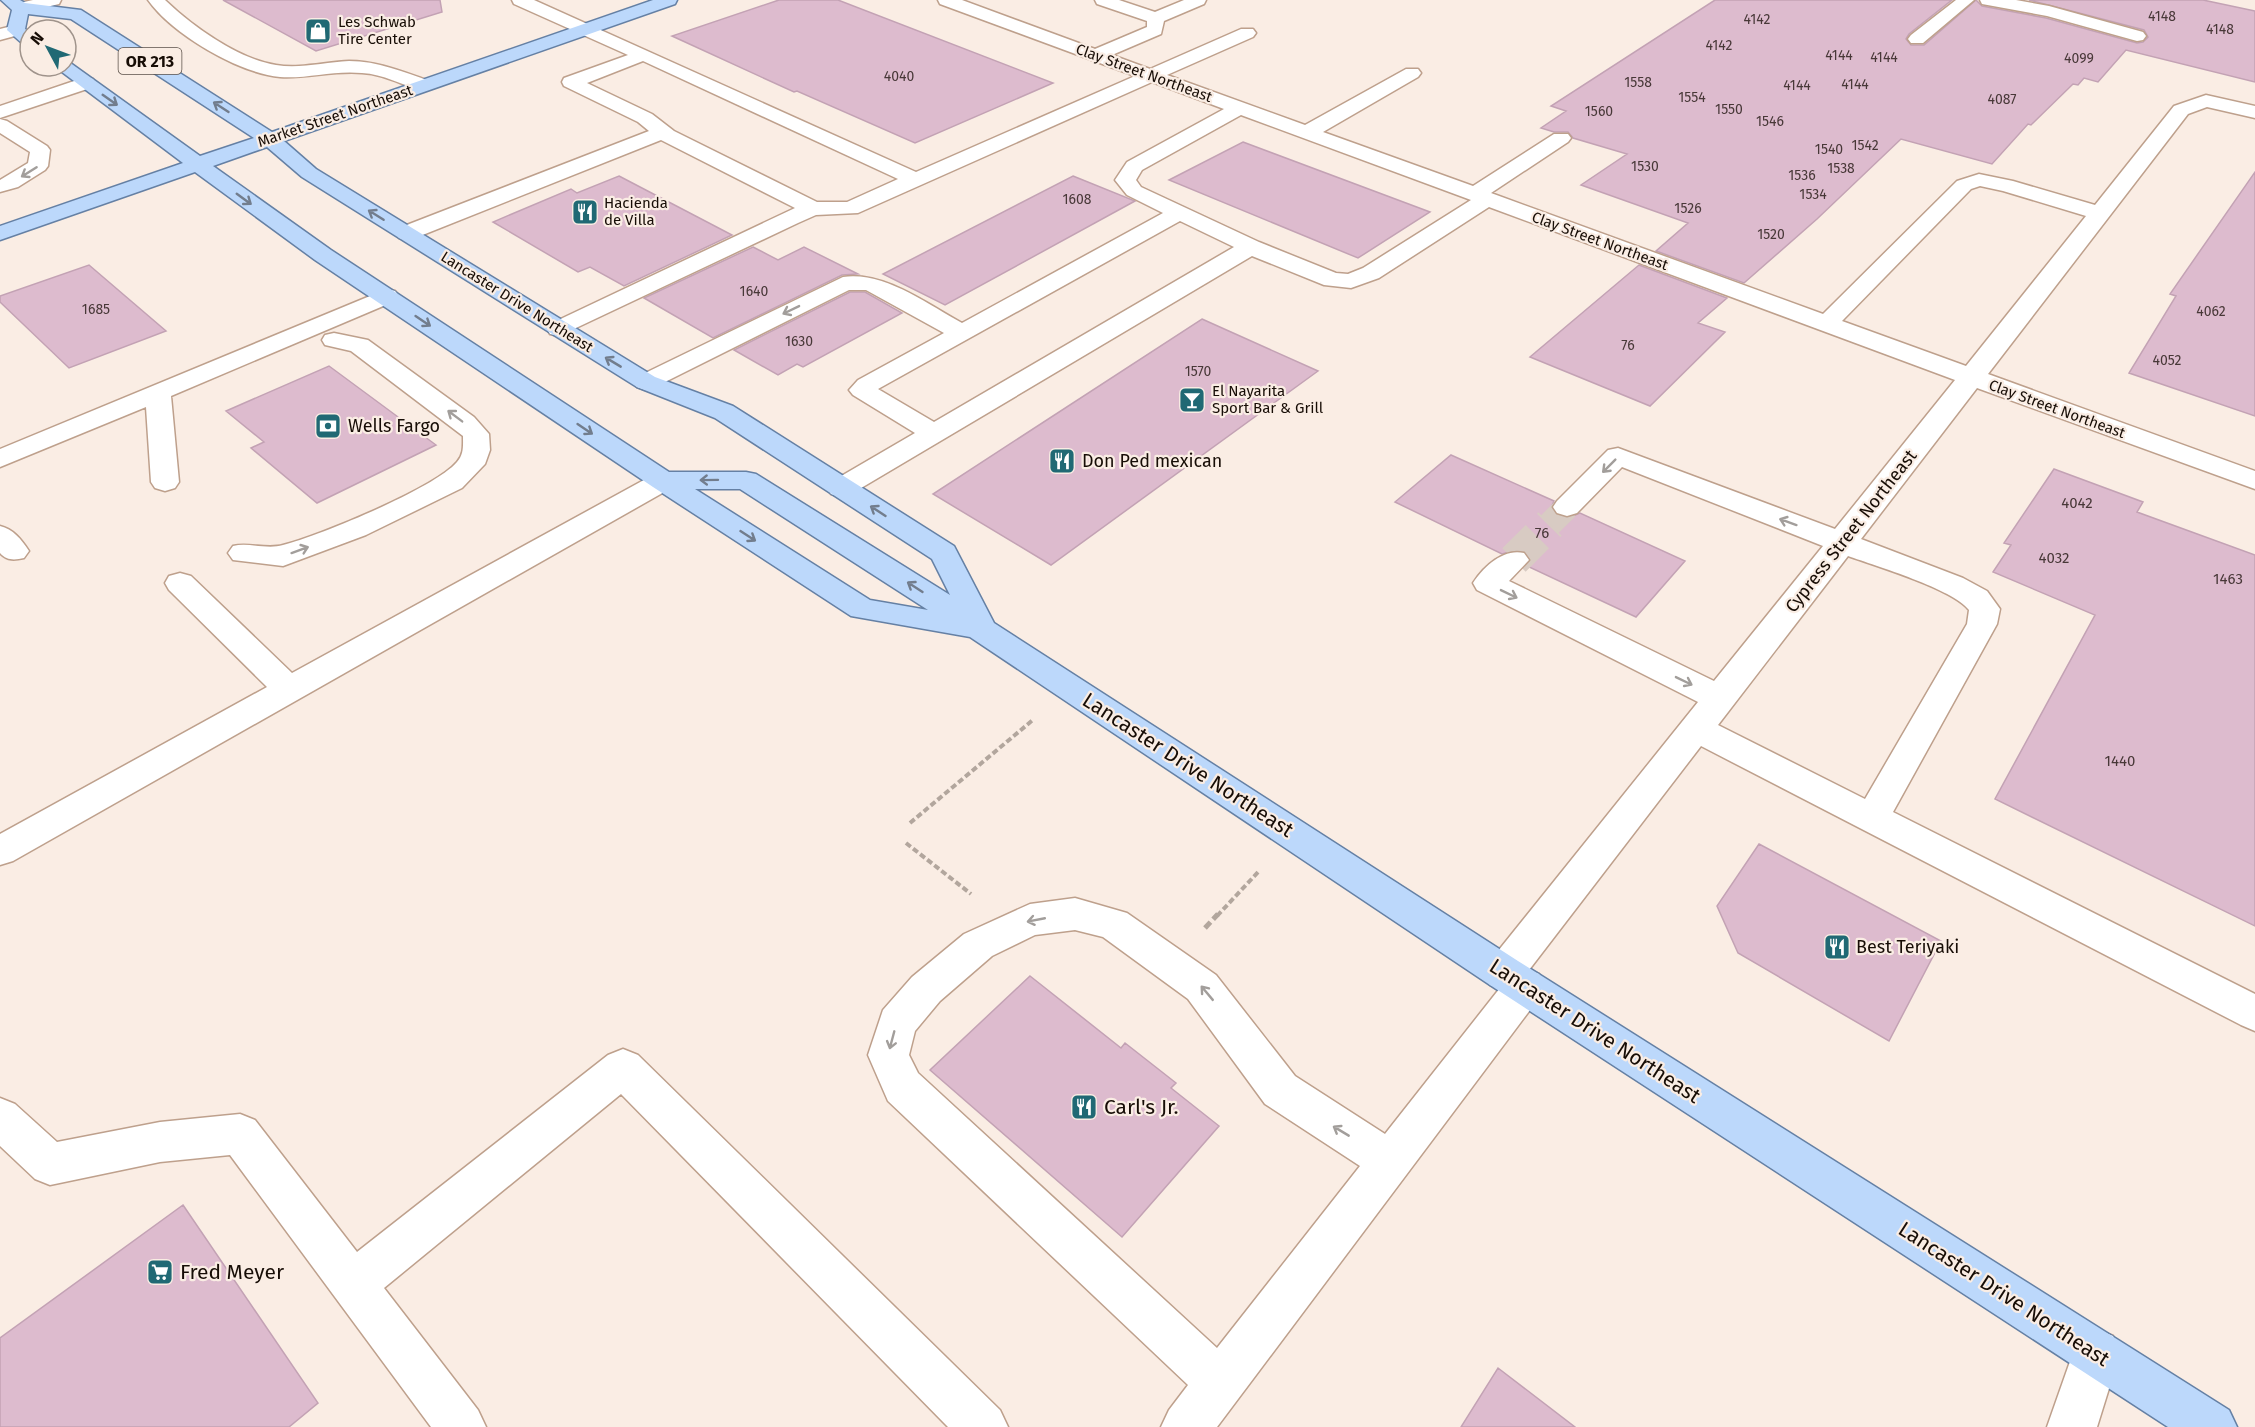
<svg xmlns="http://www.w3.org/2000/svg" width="2255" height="1427" viewBox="0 0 2255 1427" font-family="'Fira Sans',sans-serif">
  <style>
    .building { fill: #ddbbce; stroke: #c3a2b4; stroke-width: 1.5 }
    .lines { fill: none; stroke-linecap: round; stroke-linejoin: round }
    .minor-tunnel-far1 { stroke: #d8cbc3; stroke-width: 25; stroke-dasharray: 25 13; stroke-linecap: butt }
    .minor-tunnel { stroke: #d8cbc3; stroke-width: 33; stroke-dasharray: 33 16; stroke-linecap: butt }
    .minor-casing { stroke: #bea08c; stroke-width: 3 }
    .major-casing { stroke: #6580a4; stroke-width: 3 }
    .path-far1 { stroke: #b2a69d; stroke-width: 4; stroke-dasharray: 6 3; stroke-linecap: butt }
    .path { stroke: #b2a69d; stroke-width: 5; stroke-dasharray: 8 4; stroke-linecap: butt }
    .minor { fill: #fff; fill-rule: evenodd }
    .major { fill: #bcd8fb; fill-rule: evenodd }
    .oneway { stroke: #727d8d }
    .oneway2 { stroke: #a29e9b }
    .labels { text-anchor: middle; stroke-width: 4.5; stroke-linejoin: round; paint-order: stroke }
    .far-number-label { font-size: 14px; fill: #483838 }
    .far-poi-label { font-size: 15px; fill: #170d06; stroke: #faede4; text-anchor: start }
    .far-street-label { font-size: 15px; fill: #170d06; stroke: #faede4 }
    .number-label { font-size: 15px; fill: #483838 }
    .shield { fill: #faede4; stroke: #5b5049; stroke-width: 1.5 }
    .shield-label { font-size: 16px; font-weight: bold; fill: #170d06 }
    .poi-label { font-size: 18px; fill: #170d06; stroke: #faede4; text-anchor: start }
    .street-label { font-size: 18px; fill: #170d06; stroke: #faede4 }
    .near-street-label { font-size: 21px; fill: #170d06; stroke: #faede4 }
    .near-poi-label { font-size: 21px; fill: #170d06; stroke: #faede4; text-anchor: start }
  </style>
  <rect width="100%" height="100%" fill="#faede4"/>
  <path class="building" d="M223 0H440L442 12 316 51Z
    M779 0H838L1053 83 915 143 797 91 794 92 672 36Z
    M1715 0H1952L1909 34 1906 39 1911 45H1924L1976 0 1982 6 2046 18 2137 43 2143 42 2148 37 2144 30 2029 0H2203L2255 11V82L2126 50 2098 82 2084 78 2078 85 2073 84 2031 125 2028 124 1992 164 1901 139 1817 219 1744 283 1656 251 1688 223 1581 185 1627 154 1573 138 1568 132H1554L1541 128 1566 111 1551 106Z
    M1243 142 1430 212 1358 258 1169 180Z
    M2255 172V416L2129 373 2176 296 2170 294Z
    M619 176 732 235 624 286 590 267 578 272 493 222 571 189 577 193Z
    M1073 176 1135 201 945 305 883 274Z
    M753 247 778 260 804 247 858 274 842 275 713 338 644 298Z
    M89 265 166 331 69 368 0 302V296Z
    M1639 265 1727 298 1698 323 1725 332 1650 406 1530 357Z
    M850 292H865L902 313 803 367 797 364 778 375 734 350Z
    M1202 319 1318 371 1051 565 933 494Z
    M329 366 436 445 317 503 251 448 264 442 226 411Z
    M1451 455 1554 501 1551 508 1556 515 1568 518 1580 513 1685 561 1636 617 1527 566 1531 560 1524 551 1516 550 1502 554 1395 502Z
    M2054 469 2143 502 2137 512 2255 555V926L1995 799 2095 615 1993 572 2011 545 2004 543Z
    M1759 844 1941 941 1889 1041 1738 953 1717 906Z
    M1030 976 1121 1048 1125 1043 1176 1083 1171 1088 1219 1126 1122 1237 930 1070Z
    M183 1205 318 1403 289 1427H0V1338Z
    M1498 1368 1575 1427H1461Z"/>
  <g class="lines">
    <path class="minor-tunnel-far1" d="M1549 525 1567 507"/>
    <path class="minor-tunnel" d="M1514 560 1550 524"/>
    <defs>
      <path id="minor" d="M33 0H61L59 4 21 13 13 8 15 4Z
        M148 0H165C192 26 238 59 276 65 300 69 325 62 349 61 378 61 403 72 430 81L432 85 430 89 423 91C402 85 383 74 362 73 334 70 307 79 280 77 238 73 172 34 148 0Z
        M512 0H534L916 172 1135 76 940 4 938 0H962L1095 49 1147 27V21L1097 4 1095 0H1119L1155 12 1184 0H1206L1204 4 1164 21 1161 34 1112 55 1150 69 1241 29H1253L1256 33 1253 37 1167 75 1305 125 1406 69H1418L1421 73 1418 77 1323 132 1473 186 1554 134H1568L1571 138 1568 142 1491 193 1823 314 1957 181 1979 174 2013 181 2095 205 2174 106 2206 95 2255 106V118L2207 107 2188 114 1988 374 2255 471V489L1977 388 1861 539 1963 578 1987 591 2000 609 1997 624 1893 812 2255 994V1031L2241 1025 1701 746 1529 970 1539 974 1545 986 1539 998 1217 1427H1161L1169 1410 1188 1385 888 1101 868 1055 883 1010 912 977 964 934 1030 904 1075 898 1127 913 1216 975 1295 1076 1385 1134 1500 988 1490 985 1485 973 1490 961 1698 702 1477 590 1473 583C1484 566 1504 548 1524 553L1529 560 1509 581 1714 681 1823 546 1622 467 1577 513 1567 516 1557 513 1553 507 1557 501 1608 450 1618 448 1835 529 1955 380 1489 207 1379 278 1351 288 1324 285 1252 256 851 494 841 497 831 494 827 488 831 482 915 433 853 395 849 390 858 380 944 333 866 290H849L655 387 646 390 637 387 633 382 637 377 843 277C884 271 927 304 962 323L1163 213 1127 195 1115 180 1127 162 1224 109 1152 82 858 213 816 215 798 223 559 336 550 334 547 329 550 324 795 208 661 140 415 238 407 240 399 238 396 233 399 228 649 131 638 122 564 86 562 82 564 78 628 55 514 4ZM643 61 898 179 847 202H817L674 131 652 114 587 83ZM1241 115 1471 200 1363 268 1348 274 1336 273 1259 242 1141 187 1136 180 1142 170ZM1980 186 2003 191 2086 216 1966 366 1842 321 1971 189ZM1180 221 1234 247 934 422 878 389ZM1848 556C1876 566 1953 589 1969 610L1967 624 1865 799 1718 725ZM1075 930 1103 937 1188 999 1265 1104 1360 1166 1217 1348 918 1073 909 1055 915 1031 940 1001 992 956 1035 935Z
        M1956 0H1974L1923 43H1911L1908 39 1911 35Z
        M1980 0H2016L2049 6 2143 32 2146 36 2143 40 2137 41 2047 16 1982 4Z
        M16 25 22 26 25 30 22 34 0 40V29Z
        M86 77 93 79 95 83 93 87 0 118V106Z
        M0 119 7 121 47 146 50 150 48 166 45 170 18 187 0 192V180L28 163 30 152 0 133Z
        M387 289 395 291 399 296 395 301 171 396 179 482 175 488 165 491 155 488 151 482 146 407 0 467V449Z
        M334 333 368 340 474 417 489 434 490 450 485 464 462 488 366 535 283 566 233 560 228 553 233 546C249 542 267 550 283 545 319 536 435 488 457 462 464 454 463 446 463 436L351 351 325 345 322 340 325 335Z
        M663 473 673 475 677 481 673 487 13 861 0 865V834L267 687 169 590 165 583 169 576 180 573 191 576 292 673 653 475Z
        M0 526C13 529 21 539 29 551L24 558C15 560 7 561 0 553Z
        M623 1049 638 1055 1000 1410 1008 1427H948L621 1094 384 1288 478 1410 486 1427H431L230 1155 160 1162 50 1185 35 1179 0 1146V1098L15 1104 57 1142 160 1122 240 1114 255 1120 357 1252 608 1055Z
        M2096 1329 2113 1336 2120 1353 2097 1427H2047L2079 1336Z"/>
      <path id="major" d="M1 0H20L25 3 81 10 272 132 653 0H677L675 4 284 141 316 169 655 377 733 406 954 546 994 623 1518 961 2229 1410 2237 1427H2168L1490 985 970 637 851 616 653 487 315 260 195 172 0 240V226L183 163 54 66H66V61L69 62 200 156 254 138 71 19 28 14 25 29 30 32V46L24 45 7 30 12 10ZM267 147 302 177 637 387 715 418 932 559 950 595 756 474 746 472H669L331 250 213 166ZM695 489H740L928 610 870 600Z"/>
    </defs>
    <use href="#minor" class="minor-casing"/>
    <use href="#major" class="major-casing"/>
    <path class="path-far1" d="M910 823 1034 719
      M906 843 971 894
      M1217 916 1260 870"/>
    <path class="path" d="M1205 928 1218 914"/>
    <use href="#minor" class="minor"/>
    <use href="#major" class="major"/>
  </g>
  <defs><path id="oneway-shaft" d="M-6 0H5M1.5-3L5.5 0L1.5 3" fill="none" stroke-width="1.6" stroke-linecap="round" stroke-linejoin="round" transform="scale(1.5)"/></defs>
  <g class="oneway">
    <use href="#oneway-shaft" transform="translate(110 100) rotate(35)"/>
    <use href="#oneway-shaft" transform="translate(221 107) rotate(-147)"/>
    <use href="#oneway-shaft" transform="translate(244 199) rotate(36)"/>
    <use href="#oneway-shaft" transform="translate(376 215) rotate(-148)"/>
    <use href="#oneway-shaft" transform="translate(423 321) rotate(34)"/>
    <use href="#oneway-shaft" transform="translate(613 362) rotate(-149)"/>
    <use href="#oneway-shaft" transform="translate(585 429) rotate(34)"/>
    <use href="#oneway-shaft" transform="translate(709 480) rotate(179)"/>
    <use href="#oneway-shaft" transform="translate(878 511) rotate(-147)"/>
    <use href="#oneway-shaft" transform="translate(748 536) rotate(33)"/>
    <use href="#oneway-shaft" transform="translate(915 587) rotate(-147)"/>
  </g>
  <g class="oneway2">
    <use href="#oneway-shaft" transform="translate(29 172) rotate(148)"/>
    <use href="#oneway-shaft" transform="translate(791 310) rotate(154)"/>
    <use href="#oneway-shaft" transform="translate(455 416) rotate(-143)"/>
    <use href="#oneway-shaft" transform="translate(1609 466) rotate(135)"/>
    <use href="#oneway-shaft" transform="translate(1788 522) rotate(-160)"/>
    <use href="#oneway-shaft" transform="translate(300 550) rotate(-20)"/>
    <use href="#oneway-shaft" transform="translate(1509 594) rotate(26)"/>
    <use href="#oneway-shaft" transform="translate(1684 681) rotate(26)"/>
    <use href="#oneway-shaft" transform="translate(1036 920) rotate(169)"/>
    <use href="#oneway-shaft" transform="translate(1207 993) rotate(-130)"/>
    <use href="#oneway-shaft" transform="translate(892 1040) rotate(105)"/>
    <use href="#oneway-shaft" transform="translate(1341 1131) rotate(-149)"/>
  </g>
  <defs>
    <symbol id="shop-square" viewBox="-11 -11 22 22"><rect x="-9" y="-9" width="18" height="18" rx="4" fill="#206974" stroke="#faede4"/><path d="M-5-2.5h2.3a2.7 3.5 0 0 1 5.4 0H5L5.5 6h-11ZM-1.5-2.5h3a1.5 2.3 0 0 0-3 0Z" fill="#fff"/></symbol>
    <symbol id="restaurant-square" viewBox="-11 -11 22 22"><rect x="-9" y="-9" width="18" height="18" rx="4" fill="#206974" stroke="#faede4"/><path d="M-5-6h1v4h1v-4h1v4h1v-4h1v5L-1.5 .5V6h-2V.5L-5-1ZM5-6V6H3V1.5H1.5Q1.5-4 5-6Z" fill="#fff"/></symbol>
    <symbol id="bar-square" viewBox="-11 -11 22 22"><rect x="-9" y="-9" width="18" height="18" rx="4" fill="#206974" stroke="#faede4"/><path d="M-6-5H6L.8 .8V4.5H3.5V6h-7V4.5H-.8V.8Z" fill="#fff"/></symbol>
    <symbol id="bank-square" viewBox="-11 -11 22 22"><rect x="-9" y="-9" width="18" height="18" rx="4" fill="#206974" stroke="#faede4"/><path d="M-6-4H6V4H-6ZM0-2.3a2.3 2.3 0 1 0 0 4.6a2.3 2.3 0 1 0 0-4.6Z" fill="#fff"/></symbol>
    <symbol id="supermarket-square" viewBox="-11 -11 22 22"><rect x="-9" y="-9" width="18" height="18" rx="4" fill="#206974" stroke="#faede4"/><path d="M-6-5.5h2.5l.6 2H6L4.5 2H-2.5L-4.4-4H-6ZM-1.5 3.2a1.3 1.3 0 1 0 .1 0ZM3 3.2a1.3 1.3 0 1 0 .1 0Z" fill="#fff"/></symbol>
  </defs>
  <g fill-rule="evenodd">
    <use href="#shop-square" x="303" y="16" width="30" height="30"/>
    <use href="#restaurant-square" x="570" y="197" width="30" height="30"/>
    <use href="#bar-square" x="1177" y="385" width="30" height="30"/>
    <use href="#bank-square" x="313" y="411" width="30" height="30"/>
    <use href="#restaurant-square" x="1047" y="446" width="30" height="30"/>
    <use href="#restaurant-square" x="1822" y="932" width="30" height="30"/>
    <use href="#restaurant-square" x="1069" y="1092" width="30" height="30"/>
    <use href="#supermarket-square" x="145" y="1257" width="30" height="30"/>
  </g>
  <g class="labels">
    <g class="far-number-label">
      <text x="2162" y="21">4148</text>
      <text x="1757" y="24">4142</text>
      <text x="2220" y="34">4148</text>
      <text x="1719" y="50">4142</text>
      <text x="1839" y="60">4144</text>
      <text x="1884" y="62">4144</text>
      <text x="2079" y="63">4099</text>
      <text x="899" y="81">4040</text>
      <text x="1638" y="87">1558</text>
      <text x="1855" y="89">4144</text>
      <text x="1797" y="90">4144</text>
      <text x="1692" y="102">1554</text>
      <text x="2002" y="104">4087</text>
      <text x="1729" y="114">1550</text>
      <text x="1599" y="116">1560</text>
      <text x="1770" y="126">1546</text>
      <text x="1865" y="150">1542</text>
      <text x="1829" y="154">1540</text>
      <text x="1645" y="171">1530</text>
      <text x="1841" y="173">1538</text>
      <text x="1802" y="180">1536</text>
      <text x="1813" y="199">1534</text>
      <text x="1077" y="204">1608</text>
      <text x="1688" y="213">1526</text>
      <text x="1771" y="239">1520</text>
      <text x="754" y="296">1640</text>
      <text x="96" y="314">1685</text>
      <text x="2211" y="316">4062</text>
      <text x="799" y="346">1630</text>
      <text x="1628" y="350">76</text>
      <text x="2167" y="365">4052</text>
      <text x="1198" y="376">1570</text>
    </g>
    <g class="far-poi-label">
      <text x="338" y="27">Les Schwab<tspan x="338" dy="17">Tire Center</tspan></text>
      <text x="604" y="208">Hacienda<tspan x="604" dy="17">de Villa</tspan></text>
      <text x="1212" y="396">El Nayarita<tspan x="1212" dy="17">Sport Bar &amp; Grill</tspan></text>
    </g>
    <g class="far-street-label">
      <text transform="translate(1144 73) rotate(20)" y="5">Clay Street Northeast</text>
      <text transform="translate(335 116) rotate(-19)" y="5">Market Street Northeast</text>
      <text transform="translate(1600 241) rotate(20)" y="5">Clay Street Northeast</text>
      <text transform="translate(517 302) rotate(32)" y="5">Lancaster Drive Northeast</text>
      <text transform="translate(2057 409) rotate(20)" y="5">Clay Street Northeast</text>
    </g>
    <g class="number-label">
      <text x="2077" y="508">4042</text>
      <text x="1542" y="538">76</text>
      <text x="2054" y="563">4032</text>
      <text x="2228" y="584">1463</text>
      <text x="2120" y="766">1440</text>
    </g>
    <rect class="shield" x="118.5" y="48" width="63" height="26" rx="4.5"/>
    <g class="shield-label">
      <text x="150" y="67">OR 213</text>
    </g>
    <g class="poi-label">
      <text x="348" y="432">Wells Fargo</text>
      <text x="1082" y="467">Don Ped mexican</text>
      <text x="1856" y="953">Best Teriyaki</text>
    </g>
    <g class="street-label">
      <text transform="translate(1851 531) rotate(-52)" y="6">Cypress Street Northeast</text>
    </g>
    <g class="near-street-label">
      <text transform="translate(1188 765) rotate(33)" y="7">Lancaster Drive Northeast</text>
      <text transform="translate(1595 1031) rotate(33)" y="7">Lancaster Drive Northeast</text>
      <text transform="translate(2004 1294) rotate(33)" y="7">Lancaster Drive Northeast</text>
    </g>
    <g class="near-poi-label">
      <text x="1104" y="1114">Carl's Jr.</text>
      <text x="180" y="1279">Fred Meyer</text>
    </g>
  </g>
  <g transform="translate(48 48) rotate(311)"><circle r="28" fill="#faede4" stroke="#9f938b" stroke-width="1.5"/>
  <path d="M0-4.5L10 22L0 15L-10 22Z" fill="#206974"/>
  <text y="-9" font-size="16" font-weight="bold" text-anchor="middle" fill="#170d06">N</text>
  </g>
</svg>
